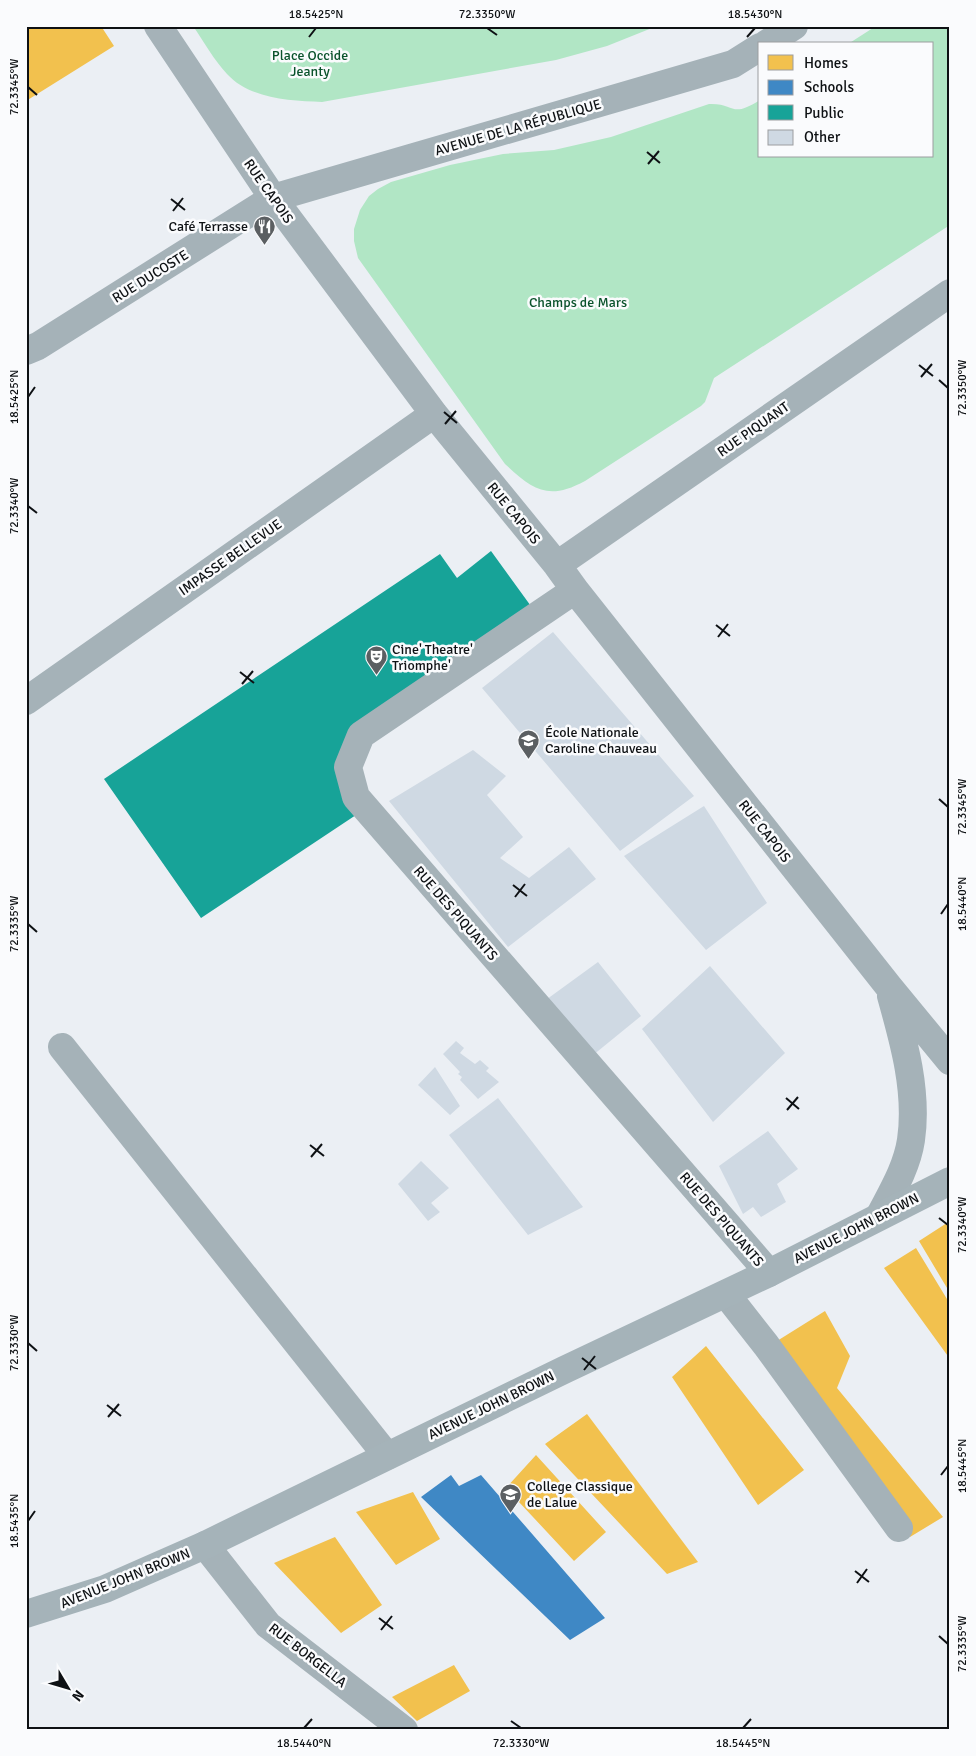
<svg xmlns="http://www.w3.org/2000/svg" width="976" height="1756" viewBox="0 0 976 1756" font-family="Signika,sans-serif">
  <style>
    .green { fill: #b1e6c5 }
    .homes { fill: #f2c14e }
    .schools { fill: #3f88c5 }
    .public { fill: #17a398 }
    .building { fill: #cfd9e3 }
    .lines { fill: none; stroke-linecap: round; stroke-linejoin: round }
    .minor { stroke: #a5b2b8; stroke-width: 28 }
    .major { stroke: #a5b3b9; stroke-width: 28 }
    .ticks { fill: none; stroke: #0e1114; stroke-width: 2 }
    .labels { text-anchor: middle; stroke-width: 5; stroke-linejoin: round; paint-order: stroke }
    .park-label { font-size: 14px; fill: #0a532c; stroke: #fafbfd }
    .street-label { font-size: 14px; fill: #0e1114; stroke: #fafbfd }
    .poi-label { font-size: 14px; fill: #0e1114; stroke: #fafbfd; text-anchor: start }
    .neatline { fill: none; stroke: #0e1114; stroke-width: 2 }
    .ticks-label { font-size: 12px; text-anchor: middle; fill: #0e1114 }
  </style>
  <rect width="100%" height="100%" fill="#ebeff4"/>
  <path class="green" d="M193 26H657L607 46 556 60 322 102C290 101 250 99 227 74 214 60 204 42 193 26Z
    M876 26H950V225L714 378 705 402 701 406 585 481C548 501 533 490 505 464L358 258 354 241V229L360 210 369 196 378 189 391 182 450 165 503 154 554 150 611 137 709 104C736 103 730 119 760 100V156H932V44H848Z"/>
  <path class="homes" d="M26 26H101L114 46 26 101Z
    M950 1221V1293L919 1241Z
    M916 1248 950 1304V1359L884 1268Z
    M825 1311 850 1356 837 1388 943 1517 910 1537 777 1341Z
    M706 1346 804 1470 758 1505 672 1377Z
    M587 1414 698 1562 667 1574 545 1444Z
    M536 1455 606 1532 574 1561 506 1488Z
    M413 1492 440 1539 396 1565 356 1512Z
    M335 1537 382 1605 341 1633 274 1563Z
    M454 1665 470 1691 417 1721 392 1697Z"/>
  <path class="schools" d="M451 1475 459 1486 481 1475 605 1618 570 1640 421 1497Z"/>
  <path class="public" d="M491 551 541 620 358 753 357 774 365 809 201 918 104 779 440 554 457 578Z"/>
  <path class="building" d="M553 632 694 796 620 851 482 688Z
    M473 750 506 776 487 795 523 837 500 858 529 878 569 847 596 879 508 947 389 801Z
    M704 806 767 903 706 950 624 856Z
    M598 962 641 1016 587 1060 543 1002Z
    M710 966 785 1053 713 1122 642 1029Z
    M456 1041 464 1048 460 1053 475 1064 480 1060 489 1068 486 1071 499 1082 478 1099 460 1080 462 1077 458 1074 460 1072 443 1054Z
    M435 1067 460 1106 450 1115 418 1085Z
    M498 1098 583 1207 528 1235 449 1135Z
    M768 1131 798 1169 777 1184 786 1202 761 1217 753 1207 743 1214 719 1166Z
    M421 1161 449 1188 431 1203 440 1212 428 1221 398 1184Z"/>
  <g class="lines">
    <path class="minor" d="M158 26 273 198 434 414 557 565 575 590 889 987 950 1061
      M766 44 794 26
      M26 351 38 346 273 198 733 64 760 47
      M557 565 950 293
      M575 590 361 735 348 767 356 797 769 1273
      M26 701 434 414
      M62 1047 387 1456
      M880 1215C892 1192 907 1167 911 1140 918 1092 904 1042 891 996
      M726 1294 766 1345 899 1528
      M205 1545 268 1625 404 1730"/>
    <path class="major" d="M26 1614 105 1589 205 1545 564 1370 769 1273 950 1181"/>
  </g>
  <path class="ticks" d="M487 28 497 35M309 37 316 28M747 37 755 28M28 87 37 95M647 152 660 163M648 164 659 151M171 199 185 210M173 211 183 198M919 365 933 376M921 377 932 364M939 380 948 388M28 397 35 387M444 412 457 423M445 424 456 411M28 506 37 513M716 625 730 636M718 637 728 624M240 672 254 683M242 684 253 671M939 799 948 807M513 885 527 896M515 897 525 884M941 914 948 904M28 924 37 932M786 1098 799 1109M787 1110 798 1097M310 1145 324 1156M311 1157 322 1144M939 1218 948 1225M28 1343 37 1351M582 1358 596 1369M584 1370 595 1356M107 1405 121 1416M108 1417 119 1404M941 1475 948 1466M28 1521 35 1511M855 1571 869 1582M857 1583 867 1569M379 1618 393 1629M381 1630 392 1616M939 1636 948 1644M511 1721 521 1728M304 1728 312 1719M743 1728 751 1719"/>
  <defs>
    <symbol id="restaurant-pin" viewBox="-11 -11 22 30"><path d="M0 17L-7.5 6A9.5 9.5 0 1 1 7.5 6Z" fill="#5b5f62" stroke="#fafbfd"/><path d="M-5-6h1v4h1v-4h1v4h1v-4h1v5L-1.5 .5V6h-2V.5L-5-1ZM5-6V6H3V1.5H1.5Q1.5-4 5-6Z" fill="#fff"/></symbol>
    <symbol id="theatre-pin" viewBox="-11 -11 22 30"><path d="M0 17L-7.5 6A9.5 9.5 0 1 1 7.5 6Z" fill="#5b5f62" stroke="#fafbfd"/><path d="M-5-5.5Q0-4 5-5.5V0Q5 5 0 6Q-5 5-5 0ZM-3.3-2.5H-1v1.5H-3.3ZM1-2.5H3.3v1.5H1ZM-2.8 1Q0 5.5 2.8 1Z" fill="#fff"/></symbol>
    <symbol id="school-pin" viewBox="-11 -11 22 30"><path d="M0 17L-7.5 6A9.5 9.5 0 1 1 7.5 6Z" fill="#5b5f62" stroke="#fafbfd"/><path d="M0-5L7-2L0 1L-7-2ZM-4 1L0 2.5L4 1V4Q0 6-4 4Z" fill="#fff"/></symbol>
  </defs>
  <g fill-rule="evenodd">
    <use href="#restaurant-pin" x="252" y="214" width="25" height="34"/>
    <use href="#theatre-pin" x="364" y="644" width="25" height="34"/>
    <use href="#school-pin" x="516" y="728" width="25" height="34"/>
    <use href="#school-pin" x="498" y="1482" width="25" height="34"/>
  </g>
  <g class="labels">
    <g class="park-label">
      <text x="310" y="60">Place Occide<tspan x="310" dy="16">Jeanty</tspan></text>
      <text x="578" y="307">Champs de Mars</text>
    </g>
    <g class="street-label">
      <text transform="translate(518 127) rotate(-16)" y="5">AVENUE DE LA RÉPUBLIQUE</text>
      <text transform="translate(269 191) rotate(55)" y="5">RUE CAPOIS</text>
      <text transform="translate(150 276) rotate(-32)" y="5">RUE DUCOSTE</text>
      <text transform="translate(753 429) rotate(-35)" y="5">RUE PIQUANT</text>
      <text transform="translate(514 513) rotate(51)" y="5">RUE CAPOIS</text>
      <text transform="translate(230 557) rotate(-35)" y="5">IMPASSE BELLEVUE</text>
      <text transform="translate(765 831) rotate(52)" y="5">RUE CAPOIS</text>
      <text transform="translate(456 913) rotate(49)" y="5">RUE DES PIQUANTS</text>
      <text transform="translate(722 1219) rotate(49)" y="5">RUE DES PIQUANTS</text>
      <text transform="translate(856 1228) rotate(-27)" y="5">AVENUE JOHN BROWN</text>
      <text transform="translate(491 1405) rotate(-26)" y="5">AVENUE JOHN BROWN</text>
      <text transform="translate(125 1578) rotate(-22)" y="5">AVENUE JOHN BROWN</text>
      <text transform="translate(308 1655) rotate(38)" y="5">RUE BORGELLA</text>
    </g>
    <g class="poi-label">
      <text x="248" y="231" text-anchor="end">Café Terrasse</text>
      <text x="392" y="654">Cine' Theatre'<tspan x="392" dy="16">Triomphe'</tspan></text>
      <text x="545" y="737">École Nationale<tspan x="545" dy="16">Caroline Chauveau</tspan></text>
      <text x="527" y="1491">College Classique<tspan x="527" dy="16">de Lalue</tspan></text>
    </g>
  </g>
  <rect width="976" height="1756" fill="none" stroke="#fafbfd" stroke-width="55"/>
  <rect x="758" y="42" width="175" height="115" fill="#fafbfd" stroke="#9c9da0"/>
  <rect x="768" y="55" width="25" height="15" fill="#f2c14e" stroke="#9c9da0"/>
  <text x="804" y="68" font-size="15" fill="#0e1114">Homes</text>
  <rect x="768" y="80" width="25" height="15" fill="#3f88c5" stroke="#9c9da0"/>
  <text x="804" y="92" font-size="15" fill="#0e1114">Schools</text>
  <rect x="768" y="105" width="25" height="15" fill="#17a398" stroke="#9c9da0"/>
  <text x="804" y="118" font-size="15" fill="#0e1114">Public</text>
  <rect x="768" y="130" width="25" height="15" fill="#cfd9e3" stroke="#9c9da0"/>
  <text x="804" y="142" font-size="15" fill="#0e1114">Other</text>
  <g transform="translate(68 1688) rotate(128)" stroke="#fafbfd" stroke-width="4" paint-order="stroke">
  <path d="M0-4L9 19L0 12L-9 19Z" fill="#0e1114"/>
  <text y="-8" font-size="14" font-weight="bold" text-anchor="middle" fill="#0e1114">N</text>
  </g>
  <rect x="28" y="28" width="920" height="1700" class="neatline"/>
  <g class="ticks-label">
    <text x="316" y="18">18.5425°N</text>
    <text x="487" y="18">72.3350°W</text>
    <text x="755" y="18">18.5430°N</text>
    <text transform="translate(14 87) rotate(-90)" y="4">72.3345°W</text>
    <text transform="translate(962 388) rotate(-90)" y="4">72.3350°W</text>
    <text transform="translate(14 397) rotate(-90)" y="4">18.5425°N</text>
    <text transform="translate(14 506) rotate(-90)" y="4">72.3340°W</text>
    <text transform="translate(962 807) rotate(-90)" y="4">72.3345°W</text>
    <text transform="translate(962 904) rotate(-90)" y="4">18.5440°N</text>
    <text transform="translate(14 924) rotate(-90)" y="4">72.3335°W</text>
    <text transform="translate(962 1225) rotate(-90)" y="4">72.3340°W</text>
    <text transform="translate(14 1343) rotate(-90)" y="4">72.3330°W</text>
    <text transform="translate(962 1466) rotate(-90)" y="4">18.5445°N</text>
    <text transform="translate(14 1521) rotate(-90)" y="4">18.5435°N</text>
    <text transform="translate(962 1644) rotate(-90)" y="4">72.3335°W</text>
    <text x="304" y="1747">18.5440°N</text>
    <text x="521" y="1747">72.3330°W</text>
    <text x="743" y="1747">18.5445°N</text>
  </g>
</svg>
